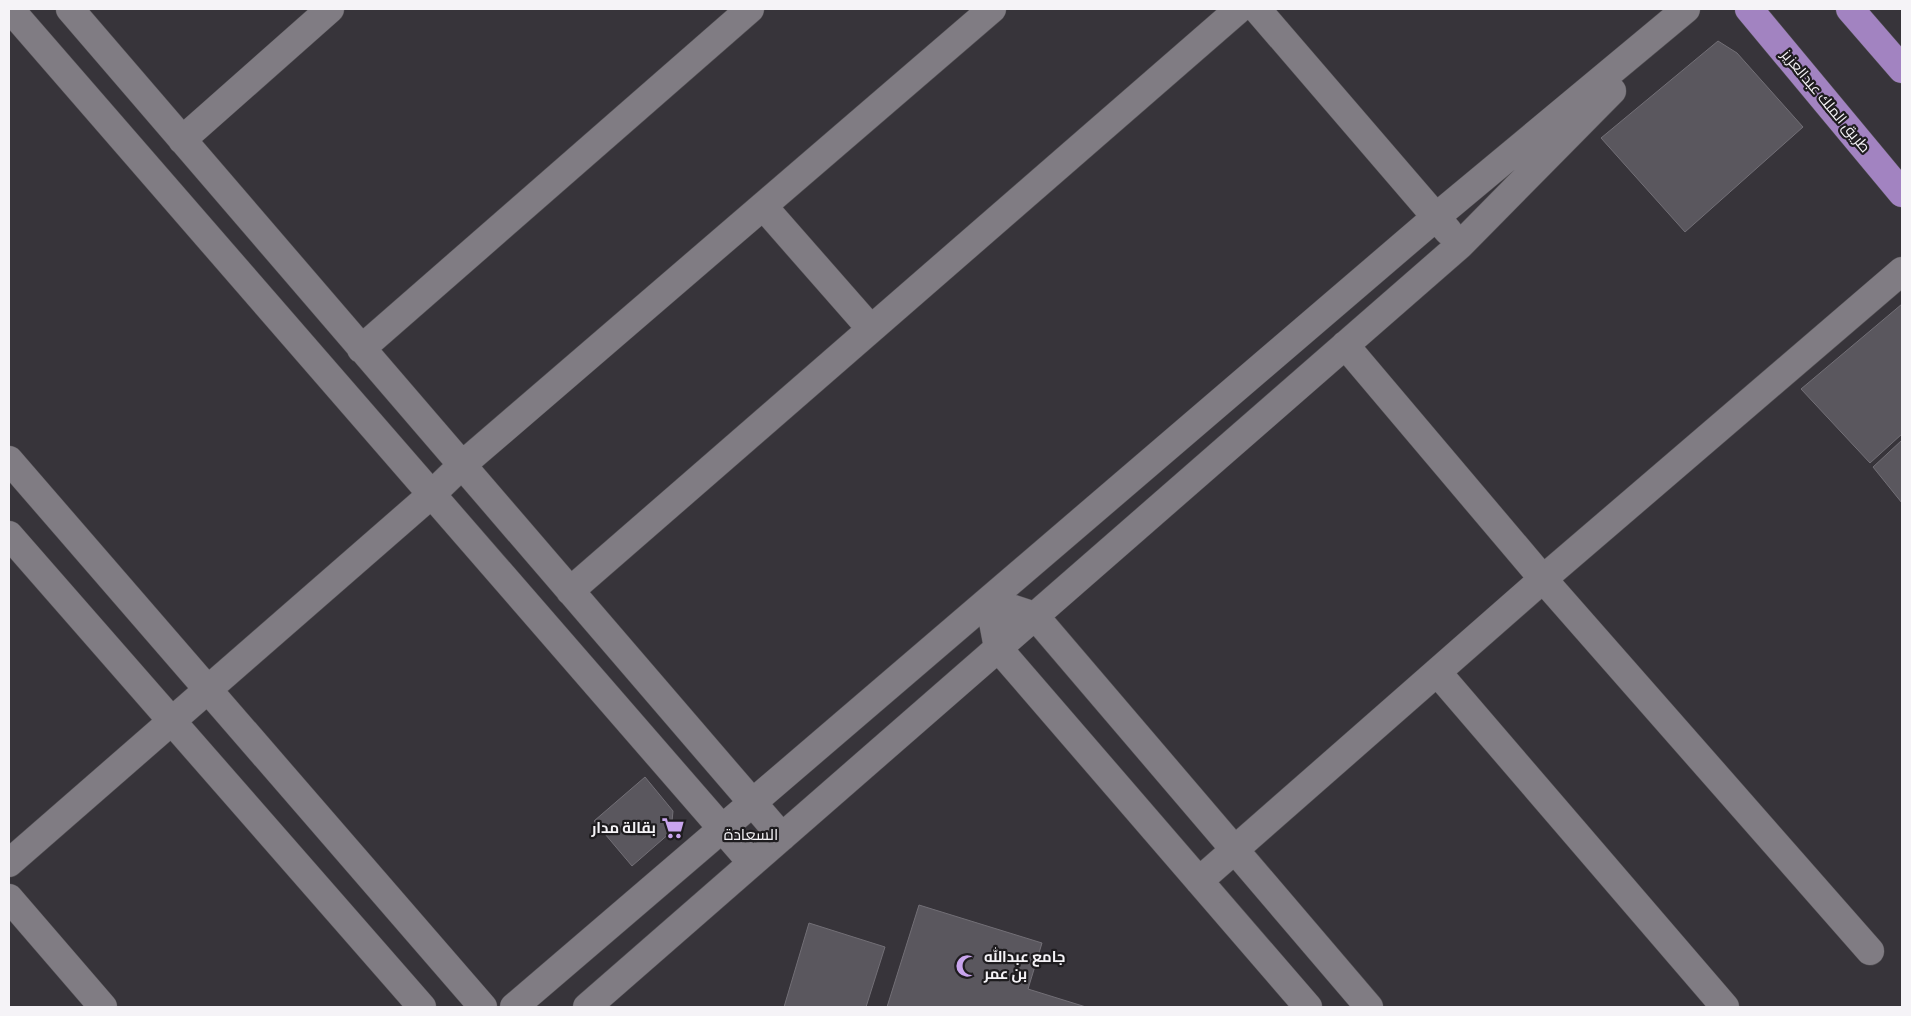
<svg xmlns="http://www.w3.org/2000/svg" width="1911" height="1016" viewBox="0 0 1911 1016" font-family="'Source Sans 3',Cairo,sans-serif">
  <style>
    .building { fill: #5a575e; stroke: #726f76 }
    .lines { fill: none; stroke-linecap: round; stroke-linejoin: round }
    .street-casing { stroke: #525054; stroke-width: 29 }
    .highway-casing { stroke: #525054; stroke-width: 29 }
    .street { stroke: #807c83; stroke-width: 28 }
    .highway { stroke: #a283c1; stroke-width: 28 }
    .labels { text-anchor: middle; stroke-width: 4.5; stroke-linejoin: round; paint-order: stroke }
    .street-label { font-size: 15px; fill: #f5f3f7; stroke: #1e1c1f }
    .poi-label { font-size: 15px; font-weight: bold; fill: #f5f3f7; stroke: #1e1c1f; text-anchor: end }
    .neighbourhood-label { font-size: 16px; fill: #f5f3f7; stroke: #1e1c1f }
  </style>
  <rect width="100%" height="100%" fill="#37343a"/>
  <path class="building" d="M1718 41 1737 53 1803 127 1685 232 1601 138Z
    M1902 304V434L1870 463 1801 389Z
    M1902 440V503L1873 467Z
    M645 777 673 811 671 832 632 866 594 821Z
    M919 905 1042 943 1028 989 1086 1007H887Z
    M809 923 885 947 866 1007H784Z"/>
  <g class="lines">
    <defs>
      <path id="street" d="M10 9 752 863
        M70 9 782 837
        M1257 9 1448 231
        M182 140 330 9
        M763 206 871 329
        M1345 345 1543 579 1870 951
        M361 349 750 9
        M9 460 483 1007
        M9 535 422 1007
        M570 591 1239 9
        M1437 672 1725 1007
        M9 863 432 494 462 465 992 9
        M1199 881 1543 579 1902 271
        M9 898 103 1007
        M514 1007 1436 217 1686 9
        M587 1007 1460 245 1612 91
        M1308 1007 998 648 989 601 1035 616 1369 1007"/>
      <path id="highway" d="M1749 9 1902 193
        M1850 9 1902 69"/>
    </defs>
    <use href="#street" class="street-casing"/>
    <use href="#highway" class="highway-casing"/>
    <use href="#street" class="street"/>
    <use href="#highway" class="highway"/>
  </g>
  <defs>
    <symbol id="supermarket-bare" viewBox="-9 -9 18 18"><path d="M-6-5.5h2.5l.6 2H6L4.5 2H-2.5L-4.4-4H-6ZM-1.5 3.2a1.3 1.3 0 1 0 .1 0ZM3 3.2a1.3 1.3 0 1 0 .1 0Z" fill="#c9a5ee" stroke="#1e1c1f" stroke-width="2.5" paint-order="stroke"/></symbol>
    <symbol id="mosque-bare" viewBox="-9 -9 18 18"><path d="M3.5-4.9A6 6 0 1 0 3.5 4.9A5 5 0 1 1 3.5-4.9Z" fill="#c9a5ee" stroke="#1e1c1f" stroke-width="2.5" paint-order="stroke"/></symbol>
  </defs>
  <g fill-rule="evenodd">
    <use href="#supermarket-bare" x="657" y="812" width="32" height="32"/>
    <use href="#mosque-bare" x="951" y="950" width="32" height="32"/>
  </g>
  <g class="labels">
    <g class="street-label">
      <text transform="translate(1826 101) rotate(50)" y="5">طريق الملك عبدالعزيز</text>
    </g>
    <g class="poi-label">
      <text x="656" y="833">بقالة مدار</text>
      <text x="984" y="962" text-anchor="start">جامع عبدالله<tspan x="984" dy="17">بن عمر</tspan></text>
    </g>
    <g class="neighbourhood-label">
      <text x="751" y="840">السعادة</text>
    </g>
  </g>
  <rect width="1911" height="1016" fill="none" stroke="#f5f3f7" stroke-width="20"/>
</svg>
